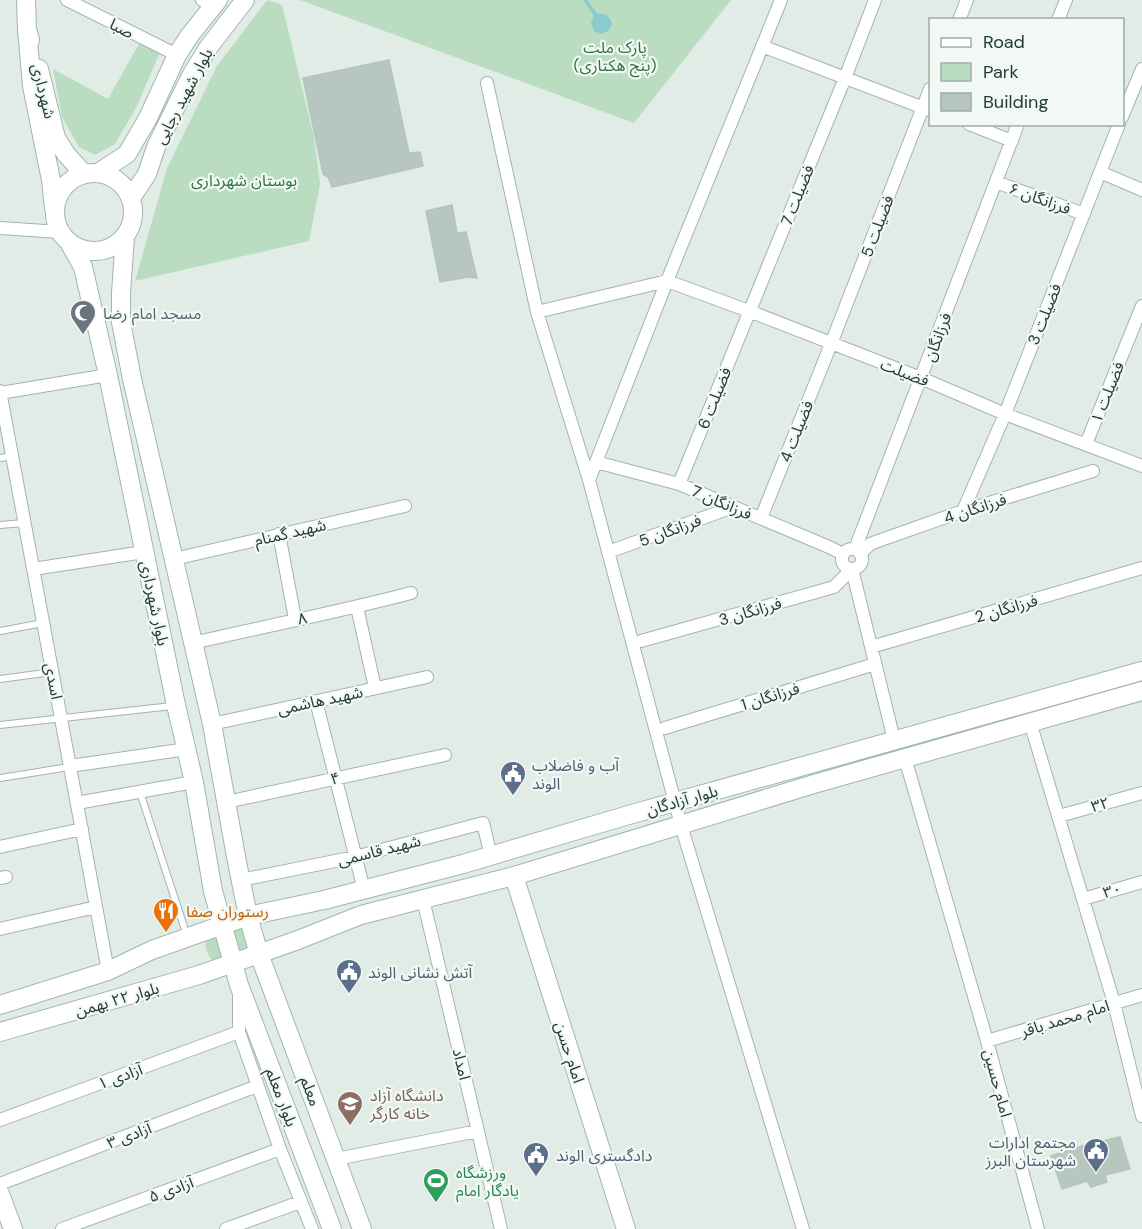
<svg xmlns="http://www.w3.org/2000/svg" width="1142" height="1229" viewBox="0 0 1142 1229" font-family="'DM Sans','Noto Sans Arabic',sans-serif">
  <style>
    .green { fill: #baddc1 }
    .water { fill: #8acbd0 }
    .building { fill: #b7c6bf; stroke: #b4c5bd; stroke-width: 1.5 }
    .lines { fill: none; stroke-linecap: round; stroke-linejoin: round }
    .lane-casing { stroke: #a4b4ad; stroke-width: 8 }
    .street-casing { stroke: #a4b4ad; stroke-width: 14 }
    .secondary-casing { stroke: #a0b7ad; stroke-width: 20 }
    .lane { stroke: #fff; stroke-width: 6 }
    .street { stroke: #fff; stroke-width: 12 }
    .secondary { stroke: #fff; stroke-width: 18 }
    .labels { text-anchor: middle; stroke-width: 4.5; stroke-linejoin: round; paint-order: stroke }
    .street-label { font-size: 16px; fill: #223c33; stroke: #f2f8f4 }
    .park-label { font-size: 16px; fill: #2d7242; stroke: #f2f8f4 }
    .worship-label { font-size: 16px; fill: #5b616d; stroke: #f2f8f4; text-anchor: start }
    .service-label { font-size: 16px; fill: #4e5e75; stroke: #f2f8f4; text-anchor: start }
    .food-label { font-size: 16px; fill: #c56008; stroke: #f2f8f4; text-anchor: start }
    .education-label { font-size: 16px; fill: #785e54; stroke: #f2f8f4; text-anchor: start }
    .leisure-label { font-size: 16px; fill: #27864d; stroke: #f2f8f4; text-anchor: start }
  </style>
  <rect width="100%" height="100%" fill="#e1ece6"/>
  <path class="green" d="M267 0 282 5 314 137 320 184 309 241 135 281 167 168 217 66Z
    M300 0H731L634 123Z
    M140 42 160 52 137 106 115 144 95 155 79 147 62 117 53 69 108 99Z
    M229 912H239L263 946 217 964 210 958 206 949 205 939 220 915Z"/>
  <path class="water" d="M583 0H587L598 14C606 13 610 16 612 24L608 31 601 34 594 31 591 23 594 16Z"/>
  <path class="building" d="M389 60 409 153 420 152 423 166 332 187 328 177 323 174 303 78Z
    M452 205 457 233 466 232 477 278 469 277 440 282 426 211Z
    M1120 1137 1130 1169 1105 1175 1107 1182 1091 1187 1087 1181 1062 1189 1051 1156 1085 1145Z"/>
  <g class="lines">
    <defs>
      <path id="lane" d="M0 458 12 456
        M0 525 24 523
        M0 631 43 623
        M0 679 52 672
        M0 725 172 706
        M0 778 69 767
        M140 792 187 936"/>
      <path id="street" d="M67 0 177 55
        M202 0 213 6
        M781 0 667 281 589 480 681 825 803 1229
        M959 20 967 0
        M1058 20 1066 0
        M762 46 929 110
        M487 83 537 312 589 480
        M1122 117 1142 69
        M969 124 1012 141
        M1100 172 1142 190
        M996 182 1084 214
        M0 228 60 232
        M537 312 667 281 749 311 921 378 1005 414 1142 466
        M0 391 108 971
        M0 393 108 375
        M1086 444 1142 306
        M596 462 679 484 829 547 843 554
        M679 484 845 78 875 0
        M963 511 1005 414 1119 124
        M761 518 831 344 930 89
        M279 534 295 619
        M855 549 1018 124
        M842 559a10 10 0 1 1 20 0a10 10 0 1 1-20 0Z
        M608 552 733 507
        M860 554 870 544 878 541 963 511 1093 471
        M174 559 405 506
        M33 569 144 552
        M852 569 894 740
        M357 607 375 688
        M641 641 834 587 852 569
        M193 643C266 626 339 612 411 593
        M871 647 1142 568
        M316 701 364 890
        M1030 722 1114 1003 1142 1116
        M212 724 427 677
        M665 728 875 664
        M905 758 987 1041 1038 1229
        M70 766 187 749
        M226 802 445 755
        M77 803 194 782
        M1059 816 1142 793
        M0 847 82 829
        M0 878 6 877
        M241 880 355 857 483 823 491 856
        M423 899 501 1229
        M1083 899 1142 882
        M0 929 96 907
        M239 995V1032L280 1149 312 1229
        M987 1041 1142 995
        M0 1120 239 1032
        M336 1159 478 1131
        M0 1184 257 1086
        M62 1229 280 1149
        M226 1229 300 1202"/>
      <path id="secondary" d="M26 0 27 29 30 40
        M27 29 32 86 51 180 54 208
        M39 69 56 138 66 154 84 174
        M98 173 127 154 148 118 177 55 190 35 218 0
        M55 212a39 39 0 1 1 78 0a39 39 0 1 1-78 0Z
        M131 198 147 174 156 147 191 76 208 48 245 0
        M125 236 121 293V322L132 379 212 724 237 862 248 916 259 954 362 1229
        M70 244 83 267 108 375 176 705 194 782 213 891 239 985 332 1229
        M514 876 626 1229
        M0 1005 108 971 152 950 248 916 324 900 463 864 632 814 1142 671
        M0 1032 199 975 298 940 361 915 514 876 814 784 1142 691
        M0 1194 13 1229"/>
    </defs>
    <use href="#lane" class="lane-casing"/>
    <use href="#street" class="street-casing"/>
    <use href="#secondary" class="secondary-casing"/>
    <use href="#lane" class="lane"/>
    <use href="#street" class="street"/>
    <use href="#secondary" class="secondary"/>
  </g>
  <defs>
    <symbol id="mosque-pin" viewBox="-11 -11 22 30"><path d="M0 17L-7.5 6A9.5 9.5 0 1 1 7.5 6Z" fill="#6b7280" stroke="#f2f8f4"/><path d="M3.5-4.9A6 6 0 1 0 3.5 4.9A5 5 0 1 1 3.5-4.9Z" fill="#fff"/></symbol>
    <symbol id="civic-pin" viewBox="-11 -11 22 30"><path d="M0 17L-7.5 6A9.5 9.5 0 1 1 7.5 6Z" fill="#5c6f8a" stroke="#f2f8f4"/><path d="M-.6-6.5H3V-4.5H.6V-3L4-1V1h2V6H-6V1h2V-1L-.6-3ZM-1.2 2.5V6h2.4V2.5Z" fill="#fff"/></symbol>
    <symbol id="restaurant-pin" viewBox="-11 -11 22 30"><path d="M0 17L-7.5 6A9.5 9.5 0 1 1 7.5 6Z" fill="#e8710a" stroke="#f2f8f4"/><path d="M-5-6h1v4h1v-4h1v4h1v-4h1v5L-1.5 .5V6h-2V.5L-5-1ZM5-6V6H3V1.5H1.5Q1.5-4 5-6Z" fill="#fff"/></symbol>
    <symbol id="university-pin" viewBox="-11 -11 22 30"><path d="M0 17L-7.5 6A9.5 9.5 0 1 1 7.5 6Z" fill="#8d6e63" stroke="#f2f8f4"/><path d="M0-5L7-2L0 1L-7-2ZM-4 1L0 2.5L4 1V4Q0 6-4 4Z" fill="#fff"/></symbol>
    <symbol id="stadium-pin" viewBox="-11 -11 22 30"><path d="M0 17L-7.5 6A9.5 9.5 0 1 1 7.5 6Z" fill="#2e9e5b" stroke="#f2f8f4"/><path d="M0-5a6.5 5 0 1 0 0 10a6.5 5 0 1 0 0-10ZM-3.5-1.8h7v3.6h-7Z" fill="#fff"/></symbol>
  </defs>
  <g fill-rule="evenodd">
    <use href="#mosque-pin" x="68" y="298" width="30" height="40"/>
    <use href="#civic-pin" x="498" y="759" width="30" height="40"/>
    <use href="#restaurant-pin" x="151" y="896" width="30" height="40"/>
    <use href="#civic-pin" x="334" y="957" width="30" height="40"/>
    <use href="#university-pin" x="335" y="1089" width="30" height="40"/>
    <use href="#civic-pin" x="1081" y="1136" width="30" height="40"/>
    <use href="#civic-pin" x="521" y="1140" width="30" height="40"/>
    <use href="#stadium-pin" x="421" y="1166" width="30" height="40"/>
  </g>
  <g class="labels">
    <g class="street-label">
      <text transform="translate(122 28) rotate(27)" y="6">صبا</text>
      <text transform="translate(44 91) rotate(76)" y="6">شهرداری</text>
      <text transform="translate(183 96) rotate(-62)" y="6">بلوار شهید رجایی</text>
      <text transform="translate(797 195) rotate(-68)" y="6">فضیلت 7</text>
      <text transform="translate(1040 198) rotate(20)" y="6">فرزانگان ۶</text>
      <text transform="translate(877 226) rotate(-69)" y="6">فضیلت 5</text>
      <text transform="translate(1044 314) rotate(-68)" y="6">فضیلت 3</text>
      <text transform="translate(937 337) rotate(-69)" y="6">فرزانگان</text>
      <text transform="translate(905 372) rotate(21)" y="6">فضیلت</text>
      <text transform="translate(1107 392) rotate(-68)" y="6">فضیلت ۱</text>
      <text transform="translate(714 398) rotate(-68)" y="6">فضیلت 6</text>
      <text transform="translate(796 431) rotate(-68)" y="6">فضیلت 4</text>
      <text transform="translate(722 502) rotate(23)" y="6">فرزانگان 7</text>
      <text transform="translate(975 508) rotate(-18)" y="6">فرزانگان 4</text>
      <text transform="translate(670 530) rotate(-20)" y="6">فرزانگان 5</text>
      <text transform="translate(290 532) rotate(-13)" y="6">شهید گمنام</text>
      <text transform="translate(155 603) rotate(78)" y="6">بلوار شهرداری</text>
      <text transform="translate(1006 608) rotate(-16)" y="6">فرزانگان 2</text>
      <text transform="translate(750 611) rotate(-16)" y="6">فرزانگان 3</text>
      <text transform="translate(302 618) rotate(-12)" y="6">۸</text>
      <text transform="translate(54 681) rotate(79)" y="6">اسدی</text>
      <text transform="translate(770 696) rotate(-17)" y="6">فرزانگان 1</text>
      <text transform="translate(320 700) rotate(-12)" y="6">شهید هاشمی</text>
      <text transform="translate(335 778) rotate(-12)" y="6">۴</text>
      <text transform="translate(682 800) rotate(-16)" y="6">بلوار آزادگان</text>
      <text transform="translate(1100 804) rotate(-15)" y="6">۳۲</text>
      <text transform="translate(379 850) rotate(-14)" y="6">شهید قاسمی</text>
      <text transform="translate(1112 890) rotate(-16)" y="6">۳۰</text>
      <text transform="translate(117 999) rotate(-16)" y="6">بلوار ۲۲ بهمن</text>
      <text transform="translate(1065 1018) rotate(-17)" y="6">امام محمد باقر</text>
      <text transform="translate(570 1052) rotate(72)" y="6">امام حسن</text>
      <text transform="translate(462 1064) rotate(77)" y="6">امداد</text>
      <text transform="translate(120 1076) rotate(-20)" y="6">آزادی ۱</text>
      <text transform="translate(998 1083) rotate(75)" y="6">امام حسین</text>
      <text transform="translate(311 1091) rotate(69)" y="6">معلم</text>
      <text transform="translate(282 1097) rotate(69)" y="6">بلوار معلم</text>
      <text transform="translate(129 1135) rotate(-21)" y="6">آزادی ۳</text>
      <text transform="translate(171 1189) rotate(-20)" y="6">آزادی ۵</text>
    </g>
    <g class="park-label">
      <text x="615" y="53">پارک ملت<tspan x="615" dy="18">(پنج هکتاری)</tspan></text>
      <text x="244" y="186">بوستان شهرداری</text>
    </g>
    <g class="worship-label">
      <text x="103" y="319">مسجد امام رضا</text>
    </g>
    <g class="service-label">
      <text x="532" y="771">آب و فاضلاب<tspan x="532" dy="18">الوند</tspan></text>
      <text x="368" y="978">آتش نشانی الوند</text>
      <text x="1076" y="1148" text-anchor="end">مجتمع ادارات<tspan x="1076" dy="18">شهرستان البرز</tspan></text>
      <text x="556" y="1161">دادگستری الوند</text>
    </g>
    <g class="food-label">
      <text x="186" y="917">رستوران صفا</text>
    </g>
    <g class="education-label">
      <text x="370" y="1101">دانشگاه آزاد<tspan x="370" dy="18">خانه کارگر</tspan></text>
    </g>
    <g class="leisure-label">
      <text x="456" y="1178">ورزشگاه<tspan x="456" dy="18">یادگار امام</tspan></text>
    </g>
  </g>
  <rect x="929" y="18" width="195" height="108" fill="#f2f8f4" stroke="#9fada7" stroke-width="1.5"/>
  <rect x="941" y="38" width="30" height="9" fill="#ffffff" stroke="#9fada7" stroke-width="1.5"/>
  <text x="983" y="48" font-size="18" fill="#223c33">Road</text>
  <rect x="941" y="63" width="30" height="18" fill="#baddc1" stroke="#9fada7" stroke-width="1.5"/>
  <text x="983" y="78" font-size="18" fill="#223c33">Park</text>
  <rect x="941" y="93" width="30" height="18" fill="#b7c6bf" stroke="#9fada7" stroke-width="1.5"/>
  <text x="983" y="108" font-size="18" fill="#223c33">Building</text>
</svg>
